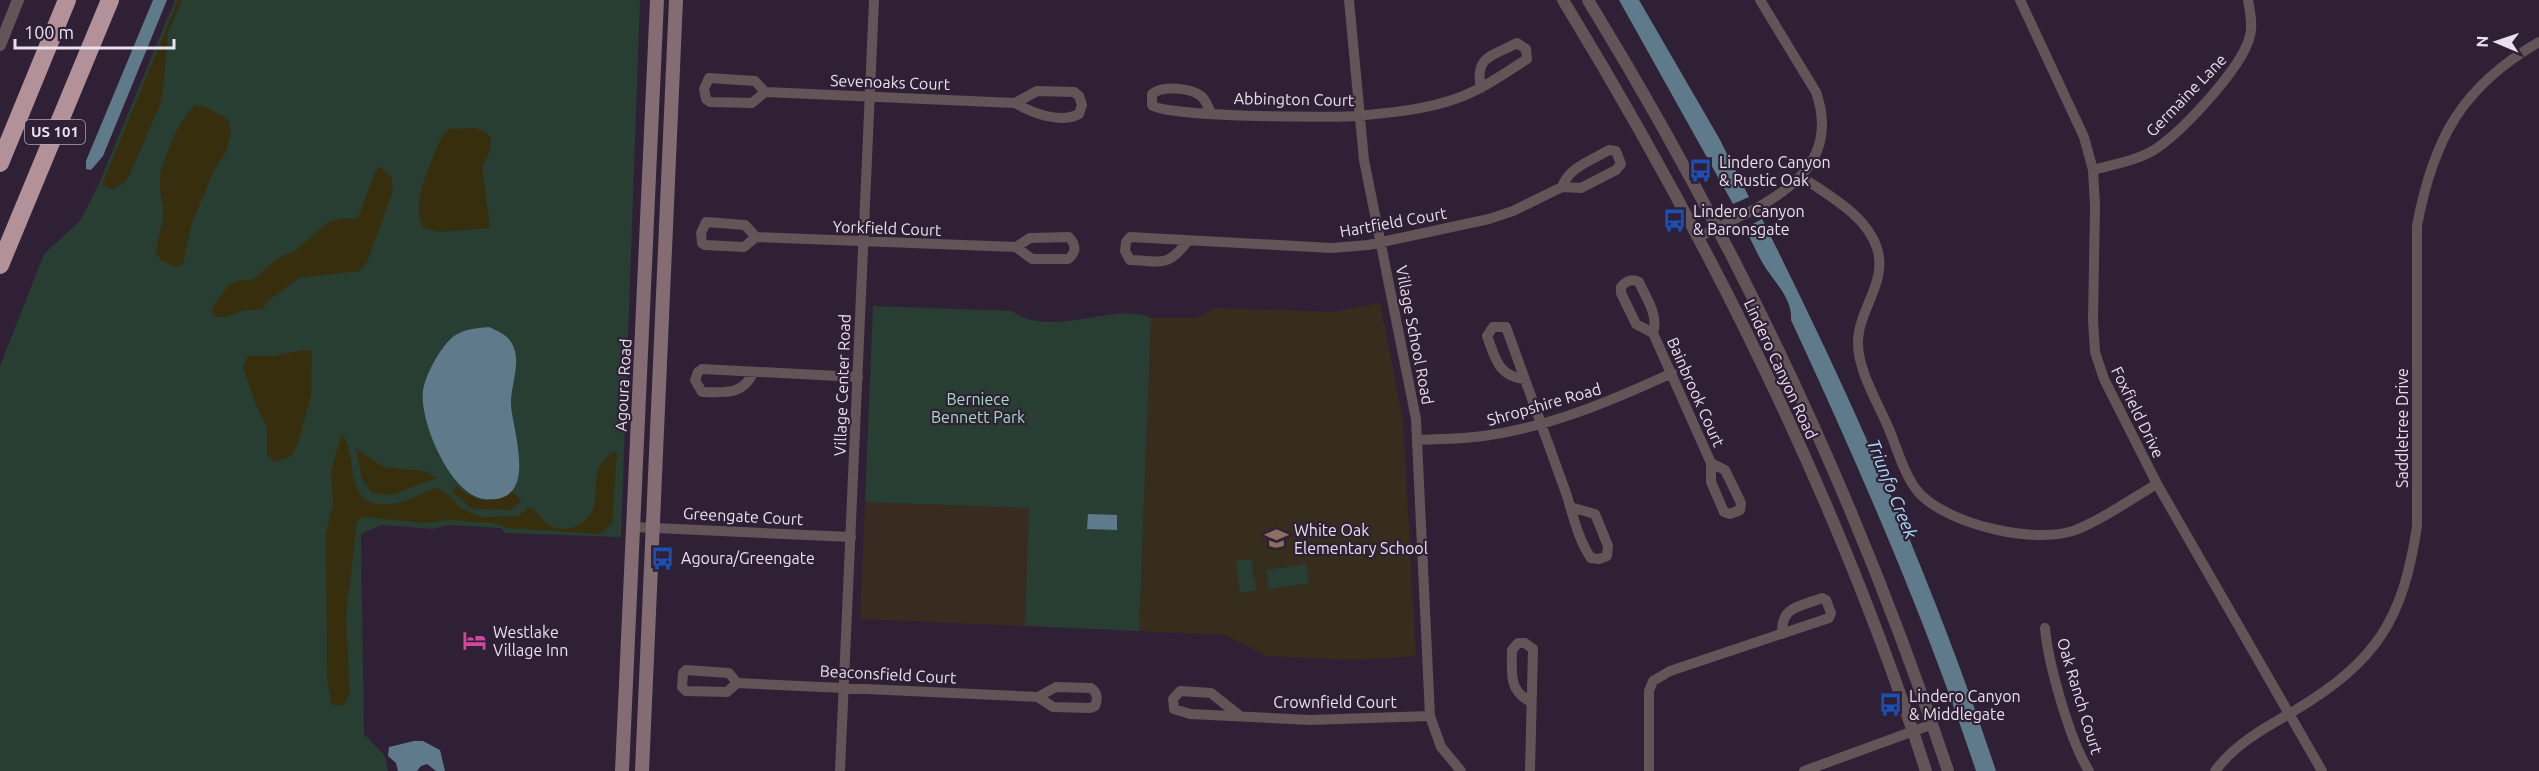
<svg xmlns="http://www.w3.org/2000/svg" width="2539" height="771" viewBox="0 0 2539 771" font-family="Ubuntu,sans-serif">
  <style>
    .commercial { fill: #392b1f }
    .education { fill: #372d1d }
    .green { fill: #283e33 }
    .sand { fill: #362e0d }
    .water { fill: #5f7a8a }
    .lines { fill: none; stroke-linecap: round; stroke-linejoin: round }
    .minor { stroke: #625457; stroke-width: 10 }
    .tertiary { stroke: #625457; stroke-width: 12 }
    .secondary { stroke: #836d72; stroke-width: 14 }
    .motorway { stroke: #b39199; stroke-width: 18 }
    .labels { text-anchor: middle; stroke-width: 4.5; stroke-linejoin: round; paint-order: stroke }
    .shield { fill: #2f2035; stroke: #b1a6b6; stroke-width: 1.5 }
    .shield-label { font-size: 15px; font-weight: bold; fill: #e9e0ed }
    .street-label { font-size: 16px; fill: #e9e0ed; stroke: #2f2035 }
    .poi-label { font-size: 16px; fill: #e9e0ed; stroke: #2f2035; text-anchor: start }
    .park-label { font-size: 16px; fill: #a3ddc1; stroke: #2f2035 }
    .water-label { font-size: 18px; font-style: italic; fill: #a8ddfe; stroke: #2f2035 }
  </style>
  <rect width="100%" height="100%" fill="#2f2035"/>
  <path class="commercial" d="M865 502 1030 508 1025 626 860 619Z"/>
  <path class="education" d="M1380 303 1403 420 1416 656 1353 660 1266 656 1225 635 1139 631 1151 318H1197L1216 308 1332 312Z"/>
  <path class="green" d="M175 0H640L621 537 505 533 501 528 448 525 433 529 382 525 361 534 364 734 385 756 388 771H0V366L44 254 80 221 98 186Z
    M873 306 1012 311C1052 340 1115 301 1151 318L1139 631 1025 626 1029 508 865 502Z
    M1251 559 1256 590 1240 593 1236 561Z
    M1306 564 1309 583 1269 589 1266 570Z"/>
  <path class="sand" d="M178 0H182L168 33 162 100 130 174 124 183 112 189 102 185Z
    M195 105H201L228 119 231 133 226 151 214 170 191 226 183 265 175 267 161 260 156 252C157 239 164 224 163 211 163 203 160 193 160 184 159 164 180 118 195 105Z
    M474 128 486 132 491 139 489 154 482 166 490 228 440 232 423 228C409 206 432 159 442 137L449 129Z
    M380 167 391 176 393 191 367 262 360 271 299 278 269 300 262 309 242 311 225 317 213 316 212 308 229 285 237 281 254 279 279 257 296 250 327 223 339 219 358 218 376 170Z
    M303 350H311L312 354 311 395 298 444 290 457 275 462 267 455V427L257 408 243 367 248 356H274Z
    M342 433C361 462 339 513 398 503 413 500 423 491 437 488L448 494 460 508 481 517 518 516 530 507C537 513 543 521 551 526 564 534 585 525 592 512 602 494 585 464 617 451L612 523 600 534 509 528 492 523 448 520 425 523 363 517 357 522 346 616 350 694 343 706 332 705 327 680 326 533 333 502 331 471Z
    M356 448 383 467 425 471 437 478 391 495 372 493 362 479Z
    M457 486C473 502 494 506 511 491L522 501 510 510 472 509 452 491Z"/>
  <path class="water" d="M153 0H167L103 156 91 170 86 169V161Z
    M1619 0H1639L1719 138 1749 197 1733 204Z
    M1762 219C1852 398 1933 581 1996 771H1976C1924 615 1860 469 1791 320 1793 298 1772 280 1762 262 1756 251 1751 240 1745 228Z
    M489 327C497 331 506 334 511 342 523 360 510 386 511 405 513 433 540 505 484 499 450 495 419 420 423 391 425 375 441 346 454 336 464 329 478 328 489 327Z
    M1088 514 1117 515V530L1087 529Z
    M414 741H423L440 750 445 771H436L427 764 421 766 417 771H398L396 763 388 756 389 747Z"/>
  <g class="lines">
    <path class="minor" d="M1349 0 1364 160 1416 419 1430 716 1441 747 1461 771
      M2020 0 2084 137 2093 170 2095 206 2093 320 2095 352 2104 379 2157 484 2322 771
      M709 78 755 81 765 92 752 103 710 102 706 99 704 89Z
      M765 92 1015 103C1032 113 1060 124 1079 114L1082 105 1079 96 1074 92 1037 91 1015 103
      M1211 113C1208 107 1206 100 1201 96 1191 88 1162 85 1152 94V105C1163 117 1331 118 1356 116 1388 113 1424 110 1455 99 1481 90 1504 74 1527 59L1526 49 1517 43C1493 56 1474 56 1481 88
      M2093 170C2113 164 2136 161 2154 150 2182 132 2242 68 2250 36 2253 24 2250 12 2248 0
      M1802 177C1829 196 1866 215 1877 248 1888 283 1858 309 1858 343 1858 371 1878 403 1889 429 1897 448 1905 478 1920 494 1950 525 2039 546 2078 529 2105 518 2131 499 2157 484
      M756 237 745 225 706 222 701 233 702 243 705 245 744 247 756 237 1016 247 1032 259H1068C1077 252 1076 245 1069 237L1030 238 1016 247
      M1699 237C1758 206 1846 178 1816 92L1760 0
      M1187 242C1167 268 1161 261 1130 260L1125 251 1126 242 1130 237 1332 248 1368 245 1489 219 1513 211 1562 187 1581 188 1616 170 1621 164 1616 151 1609 150C1592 160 1568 168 1562 187
      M1653 333 1636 324 1621 293V287C1626 281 1631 278 1639 282 1646 298 1659 315 1653 333L1711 463V482L1724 512 1730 514 1740 510 1741 503 1725 470 1711 463
      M753 373C742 396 724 392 702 392L695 380 698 372 702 369 858 377
      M1525 379C1498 377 1495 357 1487 336L1493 327H1506C1526 383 1546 438 1566 493 1573 514 1578 540 1591 558L1599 559 1607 556 1608 546 1595 514 1570 507
      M1419 440C1440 439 1462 439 1483 436 1550 427 1611 401 1672 373
      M634 527 851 537
      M2045 628C2048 663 2070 741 2089 771
      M686 670 729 673 737 683 727 692 686 691 682 687 683 673Z
      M737 683 1038 697 1053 707 1090 708 1095 706C1098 699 1098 693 1091 688L1056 687 1038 697
      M1240 716 1211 693 1180 691 1173 699 1174 709 1190 714 1310 720 1430 716
      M840 771 874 0
      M1530 771 1533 649 1525 643H1518L1512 650C1512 672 1508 691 1531 702
      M1649 771V691L1653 681 1670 671 1829 618 1831 613 1826 600 1822 598C1799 607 1781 606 1782 634
      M1804 771 1933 724
      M2215 771C2236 743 2265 728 2294 711 2377 661 2403 620 2417 526V226C2433 140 2461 87 2539 42"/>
    <path class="tertiary" d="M1563 0C1711 243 1839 500 1926 771
      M1588 0C1736 242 1859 502 1948 771
      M0 45 18 0"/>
    <path class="secondary" d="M622 771 657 0
      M642 771 676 0"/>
    <path class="motorway" d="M0 163 67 0
      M0 265 110 0"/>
  </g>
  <defs>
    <symbol id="bus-bare" viewBox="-9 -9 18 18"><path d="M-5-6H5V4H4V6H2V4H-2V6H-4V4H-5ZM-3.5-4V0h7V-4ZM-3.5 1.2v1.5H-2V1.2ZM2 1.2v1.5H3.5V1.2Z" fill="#1a4fb4" stroke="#2f2035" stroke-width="2.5" paint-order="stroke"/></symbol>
    <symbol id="school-bare" viewBox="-9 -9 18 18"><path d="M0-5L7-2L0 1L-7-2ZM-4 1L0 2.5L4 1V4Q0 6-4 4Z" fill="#8d6e63" stroke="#2f2035" stroke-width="2.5" paint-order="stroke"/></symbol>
    <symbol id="hotel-bare" viewBox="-9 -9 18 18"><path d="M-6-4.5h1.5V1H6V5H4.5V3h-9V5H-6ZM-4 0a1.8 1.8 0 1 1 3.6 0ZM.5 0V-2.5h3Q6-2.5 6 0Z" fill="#d1479c" stroke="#2f2035" stroke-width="2.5" paint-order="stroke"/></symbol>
  </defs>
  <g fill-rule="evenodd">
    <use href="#bus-bare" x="1684" y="154" width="33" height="33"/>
    <use href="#bus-bare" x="1658" y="204" width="33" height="33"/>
    <use href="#school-bare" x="1260" y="522" width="33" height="33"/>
    <use href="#bus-bare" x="646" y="542" width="33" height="33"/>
    <use href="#hotel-bare" x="458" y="624" width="33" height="33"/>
    <use href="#bus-bare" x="1874" y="688" width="33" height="33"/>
  </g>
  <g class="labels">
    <rect class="shield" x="25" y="120" width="60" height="24" rx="4.5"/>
    <g class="shield-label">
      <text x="55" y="137">US 101</text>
    </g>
    <g class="street-label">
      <text transform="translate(890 82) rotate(2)" y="6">Sevenoaks Court</text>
      <text transform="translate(2186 95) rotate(-46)" y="6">Germaine Lane</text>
      <text transform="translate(1294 99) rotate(1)" y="6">Abbington Court</text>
      <text transform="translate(1393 222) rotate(-10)" y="6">Hartfield Court</text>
      <text transform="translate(887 228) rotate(2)" y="6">Yorkfield Court</text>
      <text transform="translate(1415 335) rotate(79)" y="6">Village School Road</text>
      <text transform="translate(1781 369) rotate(65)" y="6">Lindero Canyon Road</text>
      <text transform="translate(623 385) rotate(-87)" y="6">Agoura Road</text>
      <text transform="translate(842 385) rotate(-88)" y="6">Village Center Road</text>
      <text transform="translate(1696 392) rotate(66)" y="6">Bainbrook Court</text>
      <text transform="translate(1544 404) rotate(-16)" y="6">Shropshire Road</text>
      <text transform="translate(2138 412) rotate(64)" y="6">Foxfield Drive</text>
      <text transform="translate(2402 428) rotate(-90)" y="6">Saddletree Drive</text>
      <text transform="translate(743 516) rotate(3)" y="6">Greengate Court</text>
      <text transform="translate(888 674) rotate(3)" y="6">Beaconsfield Court</text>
      <text transform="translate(2080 696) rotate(73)" y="6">Oak Ranch Court</text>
      <text x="1335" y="708">Crownfield Court</text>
    </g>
    <g class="poi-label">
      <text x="1719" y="168">Lindero Canyon<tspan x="1719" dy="18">&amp; Rustic Oak</tspan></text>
      <text x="1693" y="217">Lindero Canyon<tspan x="1693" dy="18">&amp; Baronsgate</tspan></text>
      <text x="1294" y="536">White Oak<tspan x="1294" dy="18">Elementary School</tspan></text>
      <text x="681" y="564">Agoura/Greengate</text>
      <text x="493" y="638">Westlake<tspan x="493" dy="18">Village Inn</tspan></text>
      <text x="1909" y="702">Lindero Canyon<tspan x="1909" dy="18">&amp; Middlegate</tspan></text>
    </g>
    <g class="park-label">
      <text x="978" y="405">Berniece<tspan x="978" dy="18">Bennett Park</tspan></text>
    </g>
    <g class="water-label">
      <text transform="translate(1892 489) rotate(68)" y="6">Triunfo Creek</text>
    </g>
  </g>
  <g transform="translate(2497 42) rotate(272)" stroke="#2f2035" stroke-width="4.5" paint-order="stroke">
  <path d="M0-4.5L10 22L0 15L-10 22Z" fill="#e9e0ed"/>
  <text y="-9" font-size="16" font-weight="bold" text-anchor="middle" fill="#e9e0ed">N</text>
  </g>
  <path d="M15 39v9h159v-9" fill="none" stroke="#e9e0ed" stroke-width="3"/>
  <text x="24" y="39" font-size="18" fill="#e9e0ed" stroke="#2f2035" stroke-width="4.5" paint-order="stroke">100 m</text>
</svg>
